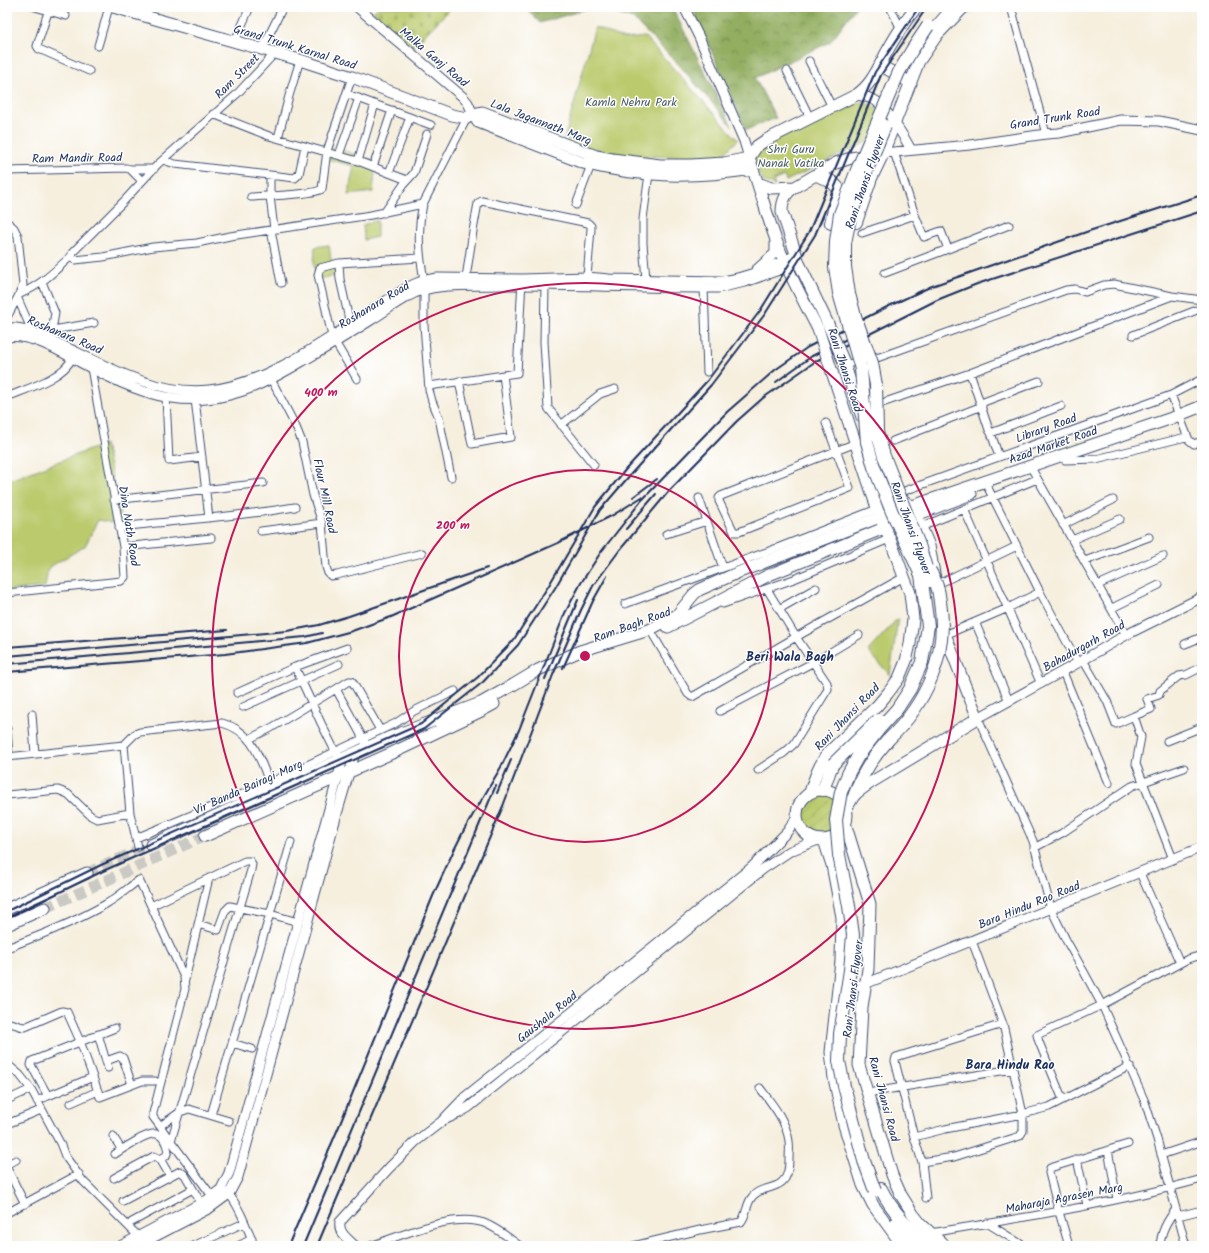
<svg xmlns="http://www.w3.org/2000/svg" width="1209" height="1253" viewBox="0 0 1209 1253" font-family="Kalam,sans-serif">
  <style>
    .green { fill: #baca6c; stroke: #6a7c65 }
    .forest { fill: url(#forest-crowns); stroke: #576e5f }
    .cemetery { fill: url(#cemetery-stones); stroke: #6a7c65 }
    .garden { fill: url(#garden-furrows); stroke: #6a7c65 }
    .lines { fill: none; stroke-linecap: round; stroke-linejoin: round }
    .secondary-tunnel { stroke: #cac9c4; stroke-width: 11; stroke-dasharray: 11 5.5; stroke-linecap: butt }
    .minor-casing { stroke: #3c4c71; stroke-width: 9 }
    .tertiary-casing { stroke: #3c4c71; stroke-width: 11 }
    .secondary-casing { stroke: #3c4c71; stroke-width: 13 }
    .primary-casing { stroke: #3c4c71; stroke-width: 14 }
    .minor { stroke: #fff; stroke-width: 7 }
    .tertiary { stroke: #fff; stroke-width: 9 }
    .secondary { stroke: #fff; stroke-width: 11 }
    .primary { stroke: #fff; stroke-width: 12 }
    .rail { stroke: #1b2f5e; stroke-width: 2 }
    .secondary-bridge-casing { stroke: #3c4c71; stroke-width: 13; stroke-linecap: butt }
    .primary-bridge-casing { stroke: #3c4c71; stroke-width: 14; stroke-linecap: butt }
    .secondary-bridge { stroke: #fff; stroke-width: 11 }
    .primary-bridge { stroke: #fff; stroke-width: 12 }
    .ring { fill: none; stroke: #c2185b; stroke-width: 2 }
    .labels { text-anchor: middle; stroke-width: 3; stroke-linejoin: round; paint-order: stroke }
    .street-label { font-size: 12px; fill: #1b2f5e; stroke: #fff }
    .park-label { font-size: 12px; fill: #4b5e62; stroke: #fff }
    .neighbourhood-label { font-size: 13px; font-weight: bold; fill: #1b2f5e; stroke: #fff }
    .centre { fill: #c2185b; stroke: #fff; stroke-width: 2 }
    .ring-label { font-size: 12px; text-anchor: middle; font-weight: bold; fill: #c2185b; stroke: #fff; stroke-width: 3; stroke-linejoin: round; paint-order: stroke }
  </style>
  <defs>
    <pattern id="forest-crowns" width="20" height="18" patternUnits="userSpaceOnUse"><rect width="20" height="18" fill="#93ae60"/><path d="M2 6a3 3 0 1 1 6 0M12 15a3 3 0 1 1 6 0" fill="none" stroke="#778e52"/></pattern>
    <pattern id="cemetery-stones" width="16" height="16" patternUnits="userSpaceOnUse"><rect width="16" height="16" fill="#baca6c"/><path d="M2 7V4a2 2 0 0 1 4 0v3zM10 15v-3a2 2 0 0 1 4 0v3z" fill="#9fae60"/></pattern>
    <pattern id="garden-furrows" width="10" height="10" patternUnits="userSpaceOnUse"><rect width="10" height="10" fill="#baca6c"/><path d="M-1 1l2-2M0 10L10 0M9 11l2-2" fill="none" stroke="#9fae60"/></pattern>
  </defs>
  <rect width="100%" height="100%" fill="#fff"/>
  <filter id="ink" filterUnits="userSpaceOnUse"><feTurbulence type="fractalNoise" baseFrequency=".025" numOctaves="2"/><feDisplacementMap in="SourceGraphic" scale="8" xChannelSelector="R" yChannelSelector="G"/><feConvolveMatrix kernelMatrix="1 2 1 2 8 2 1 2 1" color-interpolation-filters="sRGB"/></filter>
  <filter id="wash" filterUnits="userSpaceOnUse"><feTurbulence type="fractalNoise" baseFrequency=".012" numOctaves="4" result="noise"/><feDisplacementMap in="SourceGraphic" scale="16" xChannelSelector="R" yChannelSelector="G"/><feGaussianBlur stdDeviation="0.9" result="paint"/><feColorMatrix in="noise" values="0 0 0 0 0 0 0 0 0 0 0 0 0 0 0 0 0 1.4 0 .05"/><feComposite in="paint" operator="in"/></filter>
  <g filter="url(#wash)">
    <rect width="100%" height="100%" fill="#f6efde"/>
    <path class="green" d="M595 27 624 39 645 37 738 140 720 157 623 156 577 145 564 140Z
      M861 102C874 104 880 110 885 121L873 139 786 181 784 176 773 181 775 186 763 181 754 166 755 152 761 146Z
      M333 147 376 161 373 192 348 195 354 166 327 159Z
      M377 220V237L364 240 363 225Z
      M329 245 331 260 337 261V276L316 279 314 264 315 247Z
      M105 444 122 524 98 520 85 546 48 568 45 587 7 591V481Z
      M898 618 890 675 868 651Z"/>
    <path class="forest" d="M525 7H672L732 126 681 67 633 19 593 7 540 23Z
      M692 7H856L830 42 755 78 776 118 746 130Z"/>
    <path class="cemetery" d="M379 7H452L413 47 373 12Z"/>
    <path class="garden" d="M801 815a21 21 0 1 1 42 0a21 21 0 1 1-42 0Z"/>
  </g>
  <g filter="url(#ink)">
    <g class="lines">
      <path class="secondary-tunnel" d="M87 873 151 845
        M45 908 205 836"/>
      <defs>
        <path id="minor" d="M35 7 66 16
          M890 7 901 29
          M1011 7 1046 134
          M48 12 37 46 39 49 89 71
          M235 41 250 7
          M98 46 109 7
          M262 49 283 7
          M276 52 237 94 158 164 123 202 72 253V258L75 260 103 257 153 247 197 243 230 236 371 215 423 204C417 231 419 253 424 280
          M809 61 832 107
          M787 71 810 118
          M347 94 431 125
          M213 114 269 136 358 161 407 180
          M278 138 289 96 300 60
          M339 155 359 98
          M163 160 175 164 295 178 299 174 305 146
          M358 161 375 104
          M373 167 392 110
          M130 169H154
          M7 171 126 168 130 169 142 181
          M389 173 410 117
          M270 176V196L274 229
          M251 197C264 196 314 195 322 189L327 151 352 77
          M423 204 467 118
          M576 205 591 165
          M384 213 404 184 414 173 427 134
          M7 222 14 228 18 236 23 285 18 297 7 317
          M271 230 281 283
          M862 233 915 215 894 152
          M948 249 1009 225
          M339 263 340 279 350 324
          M885 273 948 249 941 231 924 237 915 215
          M466 278 473 231 478 203 482 201 588 223 591 226V229L587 277
          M646 279 643 244V219L649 174
          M42 282 55 313 52 330
          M545 285 544 342 548 408 594 465
          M704 288 707 372
          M424 290V325L429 390 432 401 439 418 451 477
          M20 294C41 285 55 271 71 256
          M18 299 32 331
          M35 333 94 323
          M1133 335 1202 308
          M332 336 318 275 320 268 339 263 420 258
          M335 342 357 379
          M845 365 874 356 877 358 1066 290 1075 289 1085 292 1104 285 1114 284 1172 296 1202 300
          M970 373 989 430 991 433 1061 406
          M271 379 296 427 302 442 313 495 322 523 326 567 328 573 331 576 337 575 422 553
          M459 381 472 444 511 437 503 375
          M429 386 517 373 522 280
          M1171 395 1189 440 1194 444 1202 441
          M7 397C26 389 64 378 72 358
          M166 397 169 461 202 457
          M195 399 209 518
          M882 403 970 373 1172 296
          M981 403 1039 381
          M826 423 850 488 739 532H734L719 501V498L721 496 856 443
          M561 425 600 394 615 389
          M991 433 999 457
          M893 441 982 406
          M1065 460 1096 459 1186 437
          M1033 471 1126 635
          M988 488 1040 592 1078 663
          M896 494 1171 395 1202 379
          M699 498 723 568
          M114 500 263 483
          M964 509 1041 684
          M1063 525 1113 500
          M119 527C178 520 237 517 295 507
          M921 527 1037 479
          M261 531 322 523
          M666 534 707 521
          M1072 540 1120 519
          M123 547 211 538
          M1085 561 1149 537
          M936 585 1017 546
          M1098 585 1163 556
          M7 593 121 581 125 577 123 547 91 368 93 365
          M625 604 772 550 877 509
          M723 604 794 579 889 539
          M1112 608 1159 585
          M779 609 816 588
          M975 622 1009 701
          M652 633 688 694 692 697 796 637 904 577
          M945 635 1008 608 1040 592
          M1185 644 1202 637
          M1083 660 1107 701 1116 724 1134 716 1141 737 1136 764 1173 859
          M295 667 321 723 337 755
          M1063 672 1109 783
          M237 693 295 667 347 648
          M243 707 339 664
          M720 711 814 662 859 635
          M32 714 35 754
          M1134 716 1151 709 1147 699 1159 695 1160 691 1179 676 1186 675 1202 667
          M978 718 1033 841 1051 909 1066 940 1084 972 1102 1005 1145 1102 1157 1139 1186 1246
          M7 729 9 756
          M249 739 271 728 336 689
          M1167 741 1202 727
          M365 742 336 689 349 681H352L380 730
          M124 745 130 813
          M7 757 124 745 135 734 140 732 222 723C254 731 260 760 271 787
          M758 770 784 753 794 744 828 689 827 683 796 637 767 589
          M7 795 58 790 68 794 91 816 97 819 130 813 138 847
          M136 838 269 783 396 723 414 711 455 691
          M1034 848 1062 833 1132 786 1184 768
          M1140 873 1180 963
          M151 906 245 861H250L252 864 251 870 171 1141
          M198 924 218 930 225 911 230 906 270 914 298 922
          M7 948C41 935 75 922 106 904 118 897 128 888 139 880L184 977 185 989 153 1113V1117L212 1196
          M185 980 209 878
          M7 1023C13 1022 18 1027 25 1027L62 1011 67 1012 80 1041 100 1097 142 1081H155
          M98 1034 108 1068
          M232 1043 252 1049
          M106 1061 120 1056 123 1058 132 1085
          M7 1064 20 1075 31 1089 60 1143 65 1156 83 1181 138 1236
          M867 1093 1013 1069
          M48 1096 93 1077
          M7 1100 31 1089
          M1063 1100 1039 1042 1037 1035 1102 1005 1188 959 1202 955
          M37 1101 48 1096 31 1065 32 1061 115 1028
          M71 1103 98 1091
          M211 1115 291 842
          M7 1124 41 1110
          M160 1126 180 1112 189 1109 229 1121
          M113 1136 121 1149
          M914 1137 945 1129 1023 1114 1049 1107 1130 1066
          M1108 1150 1117 1199
          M115 1154C122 1149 129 1145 136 1141 153 1131 163 1129 168 1151L166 1156 160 1159
          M1161 1155 1197 1143
          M1077 1159 1087 1205
          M922 1162 954 1157 1020 1136 1023 1131V1114L1003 1024 972 941
          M7 1164 16 1160
          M7 1168 25 1204
          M114 1178 154 1156 160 1159 170 1176
          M226 1192C236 1198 250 1234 254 1246
          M926 1198 922 1162 914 1137 895 1061 896 1057 1003 1024
          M123 1201 180 1171 185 1175 201 1203
          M7 1213 79 1174
          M1178 1216 1202 1210
          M132 1222 193 1189
          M987 1223 1024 1246
          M930 1233C1021 1218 1113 1204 1202 1179
          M193 1246 244 1223
          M238 1246 252 1239
          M370 1246C401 1236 452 1212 484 1223 497 1228 509 1238 520 1246
          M633 1246 700 1230 741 1222C747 1215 746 1204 752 1197 759 1187 773 1190 782 1182 788 1177 789 1168 789 1160 789 1154 790 1147 789 1141 786 1120 772 1104 760 1088
          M1069 1246 1057 1205 1049 1173 1050 1168 1128 1144
          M1160 1246C1161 1231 1167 1221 1176 1209"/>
        <path id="tertiary" d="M357 7 463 97 468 103 473 114
          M684 7 699 37 744 141 749 158
          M856 95C863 96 870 97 876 101 887 109 905 138 911 150
          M883 153 970 145 1046 134 1059 133 1121 120 1159 121 1202 130
          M756 270 775 253V241
          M7 328C27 326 46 338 64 346 107 367 159 396 209 390 267 384 322 342 371 311 385 302 402 289 417 283 424 280 431 279 438 278L522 279 587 277 609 279 722 281C747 278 773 266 796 255
          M7 337C34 333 67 356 91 368 127 387 164 403 206 399 242 396 273 379 303 361 326 348 349 334 371 320 386 311 404 296 420 291 444 283 473 286 499 285 572 284 645 288 718 288L745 282 799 263
          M978 718 1083 660 1126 635 1202 597
          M843 989 865 984 1202 847
          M444 1120 457 1114 469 1107 763 869 790 851 818 840
          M120 1246 207 1200 221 1189 229 1173 343 758
          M137 1246 210 1208 229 1194 238 1177 336 817 355 753
          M355 1246C348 1239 338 1233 340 1222L389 1168 415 1142 441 1122 465 1097 557 1024 752 867 787 832 797 817"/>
        <path id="secondary" d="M113 7 300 60 352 77 452 115 467 118 473 114 482 112 596 156 612 159 660 165H691L724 163 749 158
          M880 65 911 83
          M473 114 478 122 583 163C642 178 694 178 753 169
          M758 183 771 188 795 187 836 163 851 158 883 153 919 61 937 35 964 7
          M795 187C785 193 782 201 782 212L799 263 828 324
          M818 329C803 300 787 271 776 240 766 213 759 185 749 158L757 146 766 140 856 95C873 84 879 65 889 48 897 34 906 19 917 7
          M843 360 862 417
          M873 448 891 490 912 507 916 515 929 546 935 579
          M668 627 769 575 916 515 971 494
          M797 815a25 25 0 1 1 50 0a25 25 0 1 1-50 0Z
          M810 792C815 777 819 765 828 753L877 706 888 693 899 678 906 661 910 644 913 619 910 593 891 542 880 517 830 366
          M846 809 855 794 870 783 978 718 969 696 942 626
          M845 823 870 904 868 969 862 1007 859 1065 892 1175 901 1195 913 1214 921 1224 945 1246
          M205 836 392 753 481 711 494 704
          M824 840 832 865 842 917 841 961 831 1052 834 1078 844 1125 863 1185 873 1205 897 1238 909 1246
          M151 845 388 738 481 703 513 685 538 670 580 651 649 630 677 615 694 594 699 590 737 573 880 517 1172 418 1202 406
          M7 909 87 873
          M7 925 45 908"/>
        <path id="primary" d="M933 31 954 7
          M817 175 832 182 838 188 837 196 831 223
          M856 222 871 178 883 153
          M823 790 830 770 833 764
          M855 794C862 773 873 757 888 740
          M881 1189C893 1213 911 1231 933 1246
          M895 1224 916 1246"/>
      </defs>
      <use href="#minor" class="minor-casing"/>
      <use href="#tertiary" class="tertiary-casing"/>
      <use href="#secondary" class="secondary-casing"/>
      <use href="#primary" class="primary-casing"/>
      <use href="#minor" class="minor"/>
      <use href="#tertiary" class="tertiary"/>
      <use href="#secondary" class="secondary"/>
      <use href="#primary" class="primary"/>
      <path class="rail" d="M776 382 812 356 863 331
        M633 497 657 479
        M626 529 656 494
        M7 647 227 630
        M7 656 287 631 319 625 349 616 487 568
        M7 664 305 637 322 633
        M563 668 593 601 607 576
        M7 672 225 654 307 643 352 631 391 617 558 543 613 515 642 497
        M545 679 578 600
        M497 793 511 760
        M7 911 101 865 421 724 478 677 513 641 549 585 595 507 626 469 707 381 760 311 809 232 875 72 919 7
        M7 918 103 871 424 729 483 682 518 645 555 588 600 510 631 474 711 385 765 314 815 235 881 75 927 7
        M288 1246 340 1124 433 896 453 852 464 830 501 767 519 730 565 613 581 583 601 552 642 500 727 412 775 370 808 347 887 307 932 286 1089 231 1202 195
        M303 1246 496 785
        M317 1246 503 806 553 675 581 610 593 586 619 551 669 491 737 421 763 398 816 361 937 300 977 284 1202 211"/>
      <defs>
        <path id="secondary-bridge" d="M828 324 843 360
          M818 329 830 366"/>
        <path id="primary-bridge" d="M885 126 868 167 850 218 845 243V267L849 294 855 316 872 363 876 385 877 432 884 456 919 545 930 581
          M888 740C925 705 949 655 940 602 939 591 936 580 930 571
          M833 764 878 720
          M875 1191 864 1161 844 1086 839 1061 840 1034 850 970 853 935 849 906 839 855 836 820 841 792 848 774 858 756 879 729 897 709 910 689 922 662 928 626 921 575 892 512 874 467 867 442 861 369 839 293 835 267 836 241 840 214 859 165 899 72 912 50 928 26"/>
      </defs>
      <use href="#secondary-bridge" class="secondary-bridge-casing"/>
      <use href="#primary-bridge" class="primary-bridge-casing"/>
      <use href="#secondary-bridge" class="secondary-bridge"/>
      <use href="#primary-bridge" class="primary-bridge"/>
    </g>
  </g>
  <g class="ring">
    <circle cx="585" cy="656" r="186"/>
    <circle cx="585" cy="656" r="373"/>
  </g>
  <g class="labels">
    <g class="street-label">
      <text transform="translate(295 47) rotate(17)" y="4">Grand Trunk Karnal Road</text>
      <text transform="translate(434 57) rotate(40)" y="4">Malka Ganj Road</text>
      <text transform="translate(237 76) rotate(-45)" y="4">Ram Street</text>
      <text transform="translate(1055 118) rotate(-9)" y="4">Grand Trunk Road</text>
      <text transform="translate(541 122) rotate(21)" y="4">Lala Jagannath Marg</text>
      <text transform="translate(77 158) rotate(-1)" y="4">Ram Mandir Road</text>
      <text transform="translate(865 182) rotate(-71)" y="4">Rani Jhansi Flyover</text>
      <text transform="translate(374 305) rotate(-31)" y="4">Roshanara Road</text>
      <text transform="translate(65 335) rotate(23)" y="4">Roshanara Road</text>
      <text transform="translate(845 370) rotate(72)" y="4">Rani Jhansi Road</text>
      <text transform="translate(1046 428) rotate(-20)" y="4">Library Road</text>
      <text transform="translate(1053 445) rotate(-19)" y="4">Azad Market Road</text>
      <text transform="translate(325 496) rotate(78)" y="4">Flour Mill Road</text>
      <text transform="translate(129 526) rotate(81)" y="4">Dina Nath Road</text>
      <text transform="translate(911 528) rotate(70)" y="4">Rani Jhansi Flyover</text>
      <text transform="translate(632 625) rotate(-20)" y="4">Ram Bagh Road</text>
      <text transform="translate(1084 646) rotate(-29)" y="4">Bahadurgarh Road</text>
      <text transform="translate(847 717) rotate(-46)" y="4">Rani Jhansi Road</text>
      <text transform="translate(248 787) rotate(-24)" y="4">Vir Banda Bairagi Marg</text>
      <text transform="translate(1029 905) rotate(-22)" y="4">Bara Hindu Rao Road</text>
      <text transform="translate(853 989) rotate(-83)" y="4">Rani Jhansi Flyover</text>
      <text transform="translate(547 1017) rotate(-39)" y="4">Gaushala Road</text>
      <text transform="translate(884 1099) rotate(75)" y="4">Rani Jhansi Road</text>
      <text transform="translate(1064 1198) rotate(-11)" y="4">Maharaja Agrasen Marg</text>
    </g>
    <g class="park-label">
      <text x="631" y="106">Kamla Nehru Park</text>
      <text x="791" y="153">Shri Guru<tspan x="791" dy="14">Nanak Vatika</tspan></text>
    </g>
    <g class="neighbourhood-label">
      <text x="790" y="661">Beri Wala Bagh</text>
      <text x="1010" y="1069">Bara Hindu Rao</text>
    </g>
  </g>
  <circle cx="585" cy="656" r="6" class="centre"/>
  <g class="ring-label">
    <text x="321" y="396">400 m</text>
    <text x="453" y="529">200 m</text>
  </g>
  <rect width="1209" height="1253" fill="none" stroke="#fff" stroke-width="24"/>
</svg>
